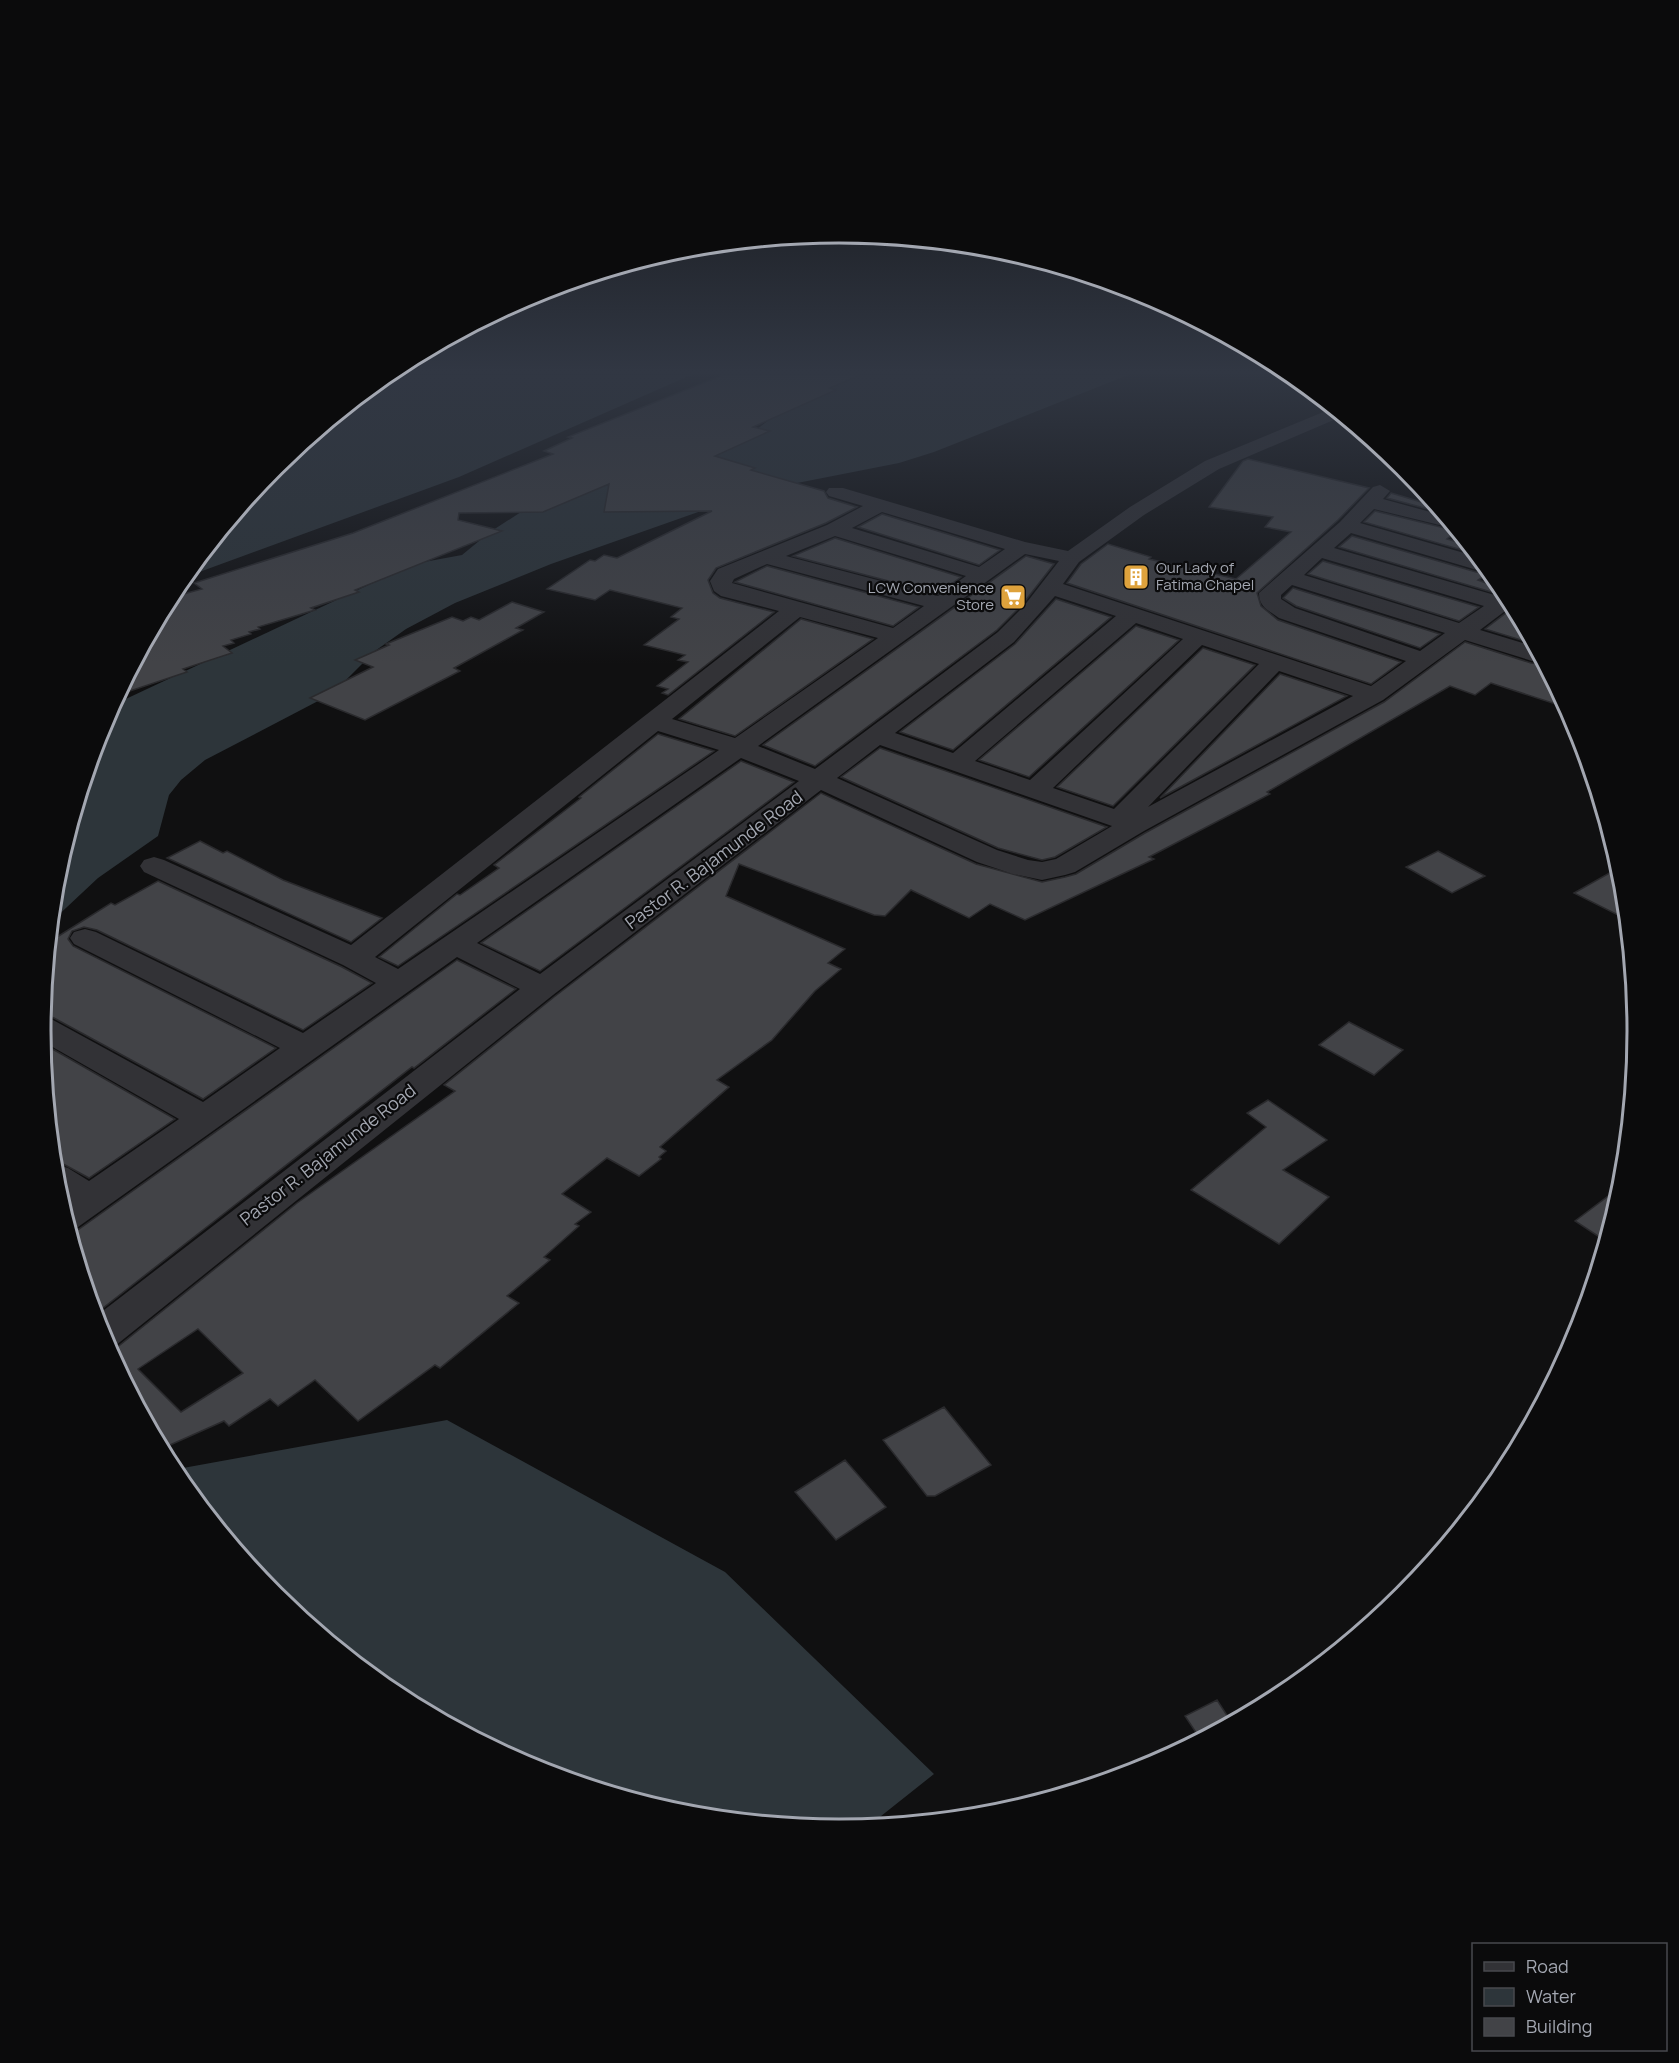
<svg xmlns="http://www.w3.org/2000/svg" width="1679" height="2063" viewBox="0 0 1679 2063" font-family="Manrope,sans-serif">
  <style>
    .water { fill: #2d353a }
    .building { fill: #424347; stroke: #2a2a2d; stroke-width: 1.5; fill-rule: evenodd }
    .lines { fill: none; stroke-linecap: round; stroke-linejoin: round }
    .minor { fill: #323236; fill-rule: evenodd }
    .labels { text-anchor: middle; stroke-width: 4.5; stroke-linejoin: round; paint-order: stroke }
    .far-poi-label { font-size: 15px; fill: #a3a7b1; stroke: #0b0b0c; text-anchor: start }
    .street-label { font-size: 18px; fill: #a3a7b1; stroke: #0b0b0c }
    .rim { fill: none; stroke: #a3a7b1; stroke-width: 3 }
  </style>
  <rect width="100%" height="100%" fill="#101011"/>
  <path class="water" d="M386 375H691L459 477 183 578 275 466Z
    M842 375H1128L934 452 899 463 792 484 718 505 551 564 455 603 406 629 375 651 340 686 320 700 205 760 181 780 169 795 158 836 98 878 51 922 56 875 101 725 113 705 413 564 462 555 490 532 538 501 748 436 769 420Z
    M447 1420 725 1572 934 1774 866 1828 839 1830 683 1815 533 1770 395 1696 274 1596 172 1470Z"/>
  <path class="building" d="M723 375H860L830 388 836 390 753 427 770 431 715 456 755 468 751 470 824 491 828 498 857 507 826 523 716 568 708 580 713 593 720 598 774 612 668 695 662 693 668 689 657 686 688 662 678 660 685 655 644 645 679 619 671 617 682 608 610 590 595 600 547 589 590 560 595 561 604 555 617 558 712 511 604 512 609 484 543 512 459 513 458 520 502 531 355 590 359 592 311 608 315 610 258 627 260 629 249 632 251 634 231 640 234 643 223 646 232 653 183 669 187 672 118 695 169 598 202 589 194 583 353 533 553 454 544 451 572 438 568 437Z
    M1248 459 1369 488 1338 520 1257 593 1261 606 1278 620 1401 662 1371 684 1067 583 1081 564 1108 544 1151 557 1149 559 1236 579 1291 532 1265 527 1273 517 1209 507 1243 461Z
    M1391 493 1438 507 1443 513 1387 498Z
    M1375 511 1457 531 1447 539 1470 546 1476 554 1364 522Z
    M882 514 1000 550 979 565 858 527Z
    M1352 536 1476 572H1491L1478 580 1505 590 1498 594 1339 547Z
    M835 538 961 577 938 594 793 556Z
    M1026 556 1054 564 1022 605 997 630 815 766 763 745Z
    M1323 561 1479 607 1459 621 1308 574Z
    M767 566 919 607 893 626 735 582Z
    M1293 588 1440 634 1420 648 1296 606 1283 598Z
    M1056 599 1111 617 953 750 900 732 1015 644Z
    M512 602 544 612 516 628 523 630 454 668 460 671 365 720 310 698 373 667 355 660 389 645 386 644 452 617 463 621 471 617 479 620Z
    M1514 607 1523 624 1534 644 1485 629Z
    M801 619 873 639 735 736 679 719Z
    M1136 626 1179 640 1029 777 979 760Z
    M1465 642 1531 663 1545 664 1568 708 1491 683 1475 695 1450 686 1267 792 1270 794 1149 857 1154 859 1025 920 990 904 969 918 911 890 885 916 874 915 739 864 726 896 845 949 828 963 841 969 815 991 772 1040 717 1080 729 1087 660 1147 666 1151 659 1157 661 1159 639 1176 607 1158 562 1194 591 1212 575 1224 579 1226 544 1257 550 1260 507 1296 519 1303 440 1368 435 1365 358 1421 315 1380 278 1406 270 1399 229 1426 224 1421 161 1449 109 1351 116 1348 297 1203 455 1091 444 1085 554 997 821 793 976 864 1042 882 1065 877 1076 874 1145 833 1384 702ZM198 1329 243 1373 181 1412 138 1369Z
    M1203 648 1255 665 1113 806 1057 787Z
    M1280 674 1347 696 1160 798Z
    M658 734 714 751 398 966 379 957 457 894 460 895 499 868 494 865 581 798 579 797Z
    M880 748 1107 827 1055 857 1042 860 998 848 841 777Z
    M741 761 794 782 540 971 481 943Z
    M200 841 223 853 227 851 283 880 382 918 351 942 167 858Z
    M1438 851 1485 876 1452 893 1406 867Z
    M1620 867 1623 876 1628 920 1574 893Z
    M158 881 342 967 372 983 303 1030 97 930 84 927 72 931 68 939 73 946 276 1048 203 1099 54 1018 42 1015 49 942 111 903 115 905Z
    M457 960 516 989 414 1068 412 1067 94 1315 69 1232 79 1229Z
    M1349 1022 1403 1050 1374 1075 1319 1045Z
    M42 1043 175 1119 89 1178 65 1165 53 1157Z
    M1268 1100 1327 1140 1283 1170 1329 1197 1279 1244 1191 1190 1266 1127 1247 1113Z
    M1623 1185 1607 1242 1575 1221Z
    M944 1407 991 1465 935 1496H927L883 1440Z
    M845 1460 886 1507 836 1540 795 1492Z
    M1217 1700 1232 1723 1201 1740 1185 1716Z"/>
  <g class="lines">
    <path class="minor" d="M1333 408 1343 416 1219 469 1144 515 1079 562 1063 584 1371 686 1406 661 1279 618C1268 610 1259 607 1259 593L1340 522 1373 487 1380 485 1390 491 1383 499 1445 516 1456 529 1374 509 1360 523 1478 557 1490 570H1477L1351 533 1334 548 1498 596 1506 592 1513 605 1480 630 1536 647 1544 662 1532 661 1465 640 1383 700 1144 831 1075 872 1065 875 1042 880 1013 874 977 862 821 790 553 995 115 1346 108 1349 95 1317 520 989 457 957 78 1227 69 1230 60 1201 63 1200 59 1197 54 1164 68 1168 89 1181 179 1119 42 1041V1017L53 1020 203 1102 280 1048 74 944 70 938 74 932 85 929 96 932 303 1033 376 983 343 965 144 872 140 866 144 860 154 857 164 860 351 945 779 611 721 596 714 591 710 581 718 569 827 525 863 506 829 496 826 492 829 488H843L1025 542 1068 551 1130 507 1205 461ZM882 512 1005 549 979 567 852 528ZM835 536 966 576 938 596 786 556ZM1025 554 1059 561 1024 606 998 632 815 769 758 746ZM1322 558 1484 606 1459 623 1304 575ZM767 564 924 606 893 628 732 583 734 579ZM1292 585 1445 633 1420 651 1295 608 1281 599V595ZM1055 596 1116 616 953 753 895 733 1014 642ZM800 617 878 638 735 738 672 719ZM1136 623 1183 639 1030 780 975 761ZM1202 645 1259 664 1114 809 1053 788ZM1279 671 1353 696 1148 807ZM658 731 719 750 398 969 375 957ZM880 745 1112 826 1056 859 1042 862 1028 860 997 850 837 778ZM741 758 799 781 540 974 477 943Z"/>
  </g>
  <linearGradient id="sky" x2="0" y2="1"><stop stop-color="#090909"/><stop offset="0.56" stop-color="#313743"/><stop offset="1" stop-color="#313743" stop-opacity="0"/></linearGradient>
  <rect width="1679" height="664" fill="url(#sky)"/>
  <defs>
    <symbol id="building-square" viewBox="-11 -11 22 22"><rect x="-9" y="-9" width="18" height="18" rx="4" fill="#dea23c" stroke="#0b0b0c"/><path d="M-4-6H4V6H1V3H-1V6H-4ZM-2.5-4.3h1.7v1.8h-1.7ZM.8-4.3h1.7v1.8H.8ZM-2.5-1h1.7V.8h-1.7ZM.8-1h1.7V.8H.8Z" fill="#fff"/></symbol>
    <symbol id="supermarket-square" viewBox="-11 -11 22 22"><rect x="-9" y="-9" width="18" height="18" rx="4" fill="#dea23c" stroke="#0b0b0c"/><path d="M-6-5.5h2.5l.6 2H6L4.5 2H-2.5L-4.4-4H-6ZM-1.5 3.2a1.3 1.3 0 1 0 .1 0ZM3 3.2a1.3 1.3 0 1 0 .1 0Z" fill="#fff"/></symbol>
  </defs>
  <g fill-rule="evenodd">
    <use href="#building-square" x="1121" y="562" width="30" height="30"/>
    <use href="#supermarket-square" x="998" y="582" width="30" height="30"/>
  </g>
  <g class="labels">
    <g class="far-poi-label">
      <text x="1156" y="573">Our Lady of<tspan x="1156" dy="17">Fatima Chapel</tspan></text>
      <text x="994" y="593" text-anchor="end">LCW Convenience<tspan x="994" dy="17">Store</tspan></text>
    </g>
    <g class="street-label">
      <text transform="translate(714 860) rotate(-37)" y="6">Pastor R. Bajamunde Road</text>
      <text transform="translate(328 1155) rotate(-38)" y="6">Pastor R. Bajamunde Road</text>
    </g>
  </g>
  <path d="M0 0H1679V2063H0ZM51 1031a788 788 0 1 1 1576 0a788 788 0 1 1-1576 0Z" fill="#0b0b0c" fill-rule="evenodd"/>
  <path class="rim" d="M51 1031a788 788 0 1 1 1576 0a788 788 0 1 1-1576 0Z"/>
  <rect x="1472" y="1943" width="195" height="108" fill="#0b0b0c" stroke="#48494e" stroke-width="1.5"/>
  <rect x="1484" y="1962" width="30" height="9" fill="#323236" stroke="#48494e" stroke-width="1.5"/>
  <text x="1526" y="1973" font-size="18" fill="#a3a7b1">Road</text>
  <rect x="1484" y="1988" width="30" height="18" fill="#2d353a" stroke="#48494e" stroke-width="1.5"/>
  <text x="1526" y="2003" font-size="18" fill="#a3a7b1">Water</text>
  <rect x="1484" y="2018" width="30" height="18" fill="#424347" stroke="#48494e" stroke-width="1.5"/>
  <text x="1526" y="2033" font-size="18" fill="#a3a7b1">Building</text>
</svg>
